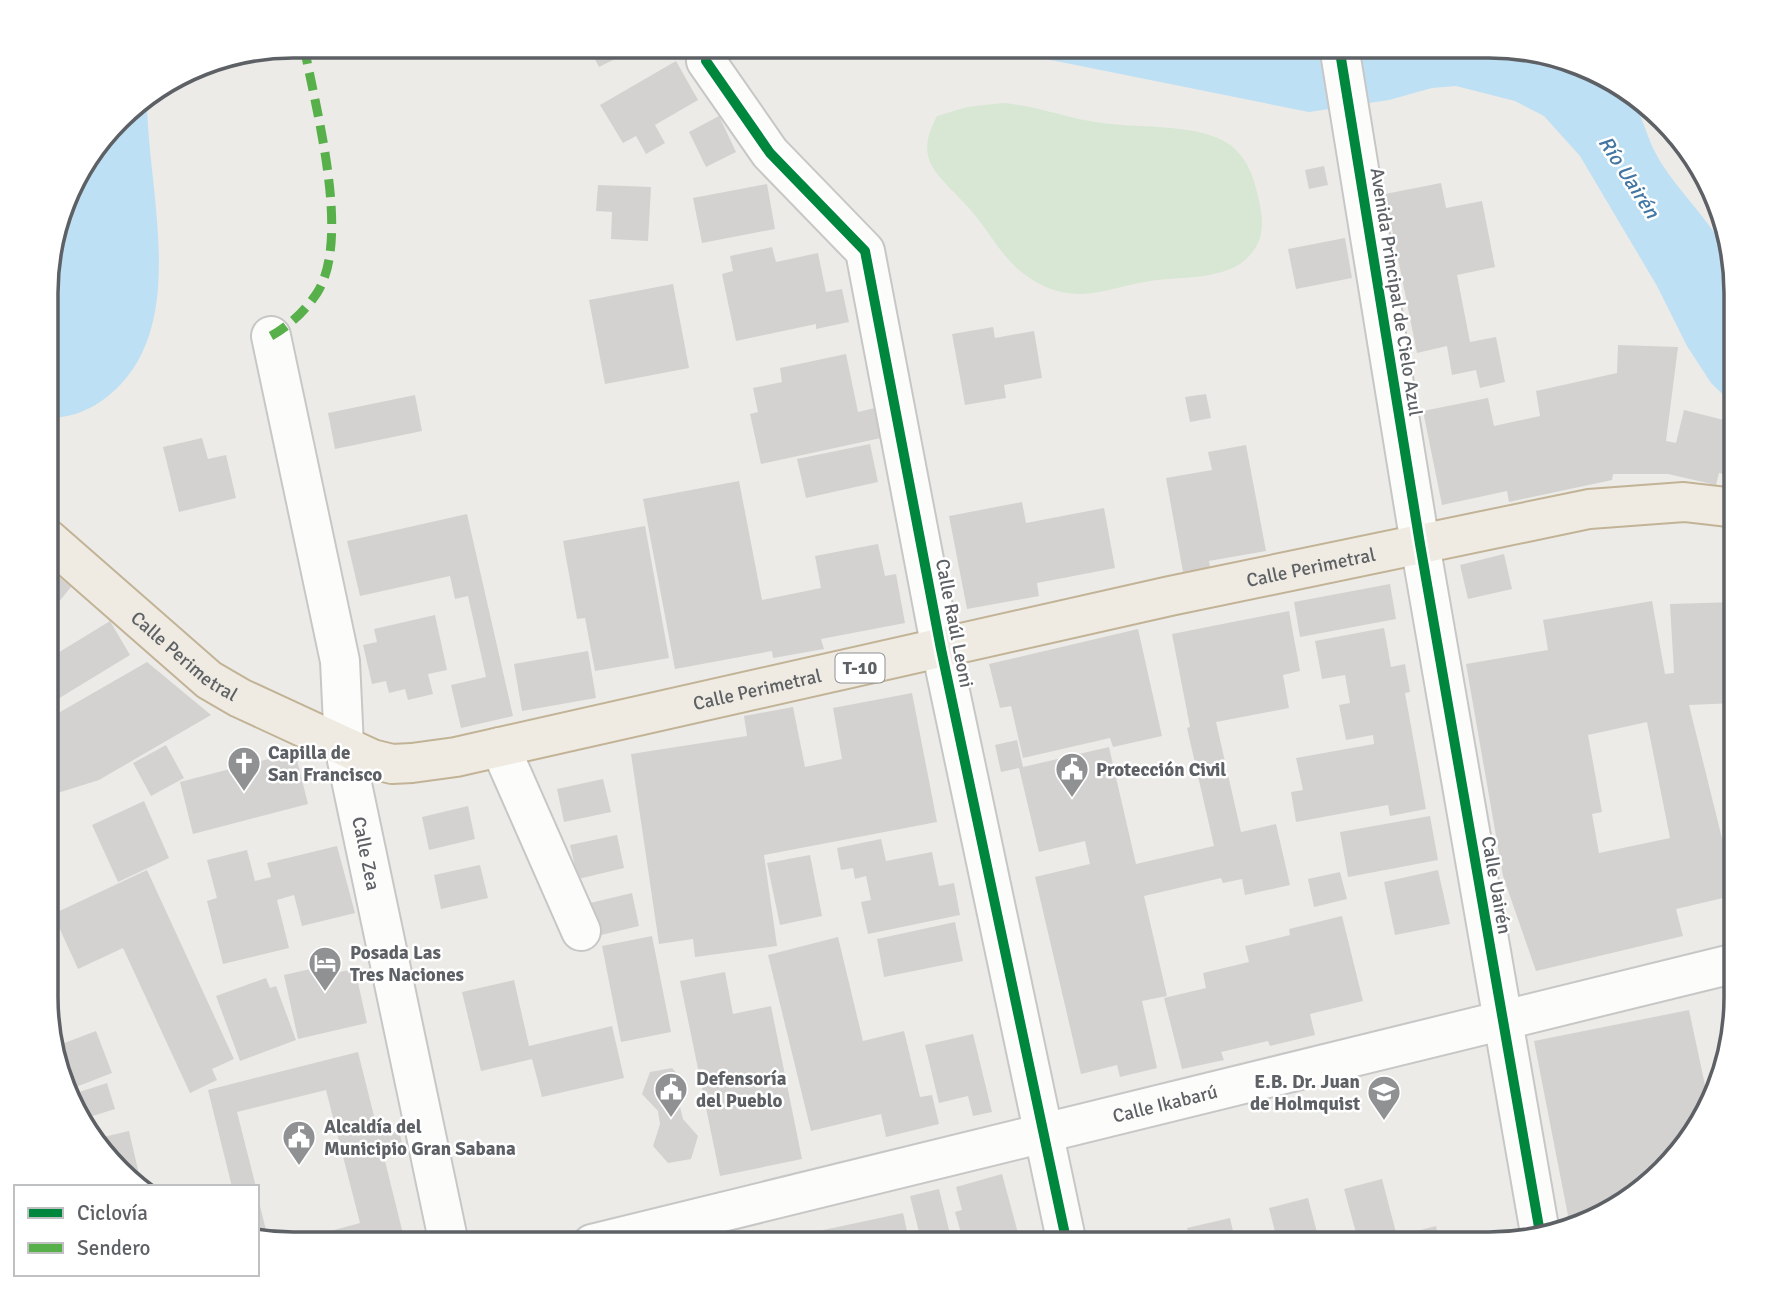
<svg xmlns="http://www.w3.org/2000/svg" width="1782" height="1290" viewBox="0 0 1782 1290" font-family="Signika,sans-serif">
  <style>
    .green { fill: #d7e7d3 }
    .water { fill: #bee0f4 }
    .building { fill: #d3d2d0; fill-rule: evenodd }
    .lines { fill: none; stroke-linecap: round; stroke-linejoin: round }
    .minor-casing { stroke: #c7c7c7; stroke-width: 42 }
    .highway-casing { stroke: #c2b396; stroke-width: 42 }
    .minor { stroke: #fcfcfb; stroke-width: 38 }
    .highway { stroke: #efebe2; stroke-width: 38 }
    .quiet { stroke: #58b04a; stroke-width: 9; stroke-dasharray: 18 9; stroke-linecap: butt }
    .cycleway-casing { stroke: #fff; stroke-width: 15 }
    .cycleway { stroke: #00873e; stroke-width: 10 }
    .labels { text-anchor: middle; stroke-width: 5; stroke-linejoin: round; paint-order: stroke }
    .shield { fill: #fff; stroke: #8e9093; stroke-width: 2 }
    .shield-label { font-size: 18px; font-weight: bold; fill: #5d6165 }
    .street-label { font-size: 19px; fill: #5d6165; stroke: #fff }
    .poi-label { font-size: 19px; font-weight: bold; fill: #5d6165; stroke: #fff; text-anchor: start }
    .water-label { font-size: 21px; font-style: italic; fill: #4476a3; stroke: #fff }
    .rim { fill: none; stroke: #5d6165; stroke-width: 3.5 }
  </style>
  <rect width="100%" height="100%" fill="#ecebe7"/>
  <path class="green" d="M1003 103C1038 106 1068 119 1102 123 1137 128 1191 124 1222 140 1244 151 1253 173 1258 196 1263 217 1266 237 1250 255 1228 281 1181 276 1150 281 1127 284 1105 293 1082 294 1069 294 1058 292 1046 287 1003 268 995 235 966 205 937 173 913 161 937 116L967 107Z"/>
  <path class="water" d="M828 46H1505C1544 54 1594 62 1625 89 1637 99 1647 137 1655 152 1678 196 1723 228 1736 277V407L1711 383 1687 346 1657 286 1580 156 1544 116 1515 101 1456 86 1432 88 1389 100 1309 112 1021 54H965Z
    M147 96C146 189 193 329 107 397 90 410 70 419 48 417V261L71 183 129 107Z"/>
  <path class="building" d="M588 46H641L599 67Z
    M676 61 698 100 655 125 665 143 646 154 636 136 623 143 600 105Z
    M719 116 736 152 706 167 689 132Z
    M1324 166 1328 185 1309 189 1305 170Z
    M1441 183 1446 208 1482 201 1495 267 1457 275 1470 342 1496 337 1505 382 1480 388 1476 370 1452 375 1447 346 1417 353 1385 194Z
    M767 184 775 229 702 243 693 198Z
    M598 185 651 187 648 241 611 239 612 212 596 211Z
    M1345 238 1352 278 1296 289 1288 249Z
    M772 247 776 262 818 253 826 292 842 289 849 322 816 329V324L736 341 722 274 733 271 730 256Z
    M673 284 689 368 605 384 589 300Z
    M993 327 995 338 1034 331 1042 378 1004 385 1006 398 965 405 952 334Z
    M1618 345 1678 347 1666 441 1676 443 1684 410 1736 423V477L1719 473 1716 485 1668 474H1613L1612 480 1509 502 1507 491 1442 505 1423 411 1488 398 1494 426 1540 416 1536 391 1617 373Z
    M846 354 858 412 875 408 881 438 761 464 750 414 758 412 753 388 782 382 780 368Z
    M1206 394 1211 418 1190 422 1185 397Z
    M415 395 422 431 335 449 328 413Z
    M202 438 208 459 226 455 236 498 179 512 163 447Z
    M870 444 878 482 806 498 797 459Z
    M1246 445 1266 551 1209 561 1210 567 1183 572 1166 478 1212 470 1208 452Z
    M739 481 762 600 821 588 815 556 878 544 885 576 896 574 905 623 821 639 824 649 773 658 772 651 675 669 643 499Z
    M1022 502 1026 523 1104 508 1115 568 1037 583 1039 596 967 609 949 516Z
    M467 514 513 716 461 728 451 685 486 677 468 596 455 599 450 576 360 596 347 541Z
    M645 526 669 658 595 671 585 618 577 619 563 541Z
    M1504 554 1512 589 1468 599 1460 565Z
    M48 568 71 587 48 615Z
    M1390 584 1396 619 1300 637 1294 602Z
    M1652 601 1665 674 1674 673 1670 604 1736 602V703L1689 705 1736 895 1676 909 1683 936 1536 971 1503 876 1466 664 1548 650 1543 620ZM1647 722 1670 838 1599 853 1592 814 1602 812 1588 735Z
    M1289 611 1300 671 1283 675 1289 708 1216 722 1241 832 1276 824 1290 885 1245 895 1242 879 1223 883 1221 878 1144 896 1167 996 1142 1001 1157 1068 1120 1077 1117 1065 1081 1074 1035 877 1090 864 1085 841 1039 852 1019 768 1001 772 995 745 1017 740 1023 767 1109 747 1136 864 1214 846 1187 728 1190 727 1172 634Z
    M435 615 447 670 428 674 433 694 408 700 405 689 389 693 386 681 372 684 363 645 377 642 374 629Z
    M110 621 130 655 48 705V659Z
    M1384 628 1391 667 1405 664 1410 692 1405 693 1426 809 1390 816 1388 805 1296 822 1291 792 1303 790 1296 758 1374 744 1373 735 1346 740 1339 705 1350 703 1345 675 1322 679 1315 641Z
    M1138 629 1162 736 1113 747 1110 738 1023 758 1011 706 1000 708 989 664Z
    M588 651 596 698 522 711 514 664Z
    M147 662 211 715 99 780 48 796V719Z
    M912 693 937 822 764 855 777 946 695 957 693 939 659 944 631 754 747 736 744 716 793 707 805 767 842 759 833 708Z
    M166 745 184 778 151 796 133 763Z
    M295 752 308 804 193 834 180 782Z
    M603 779 611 812 564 822 557 789Z
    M1736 786V813H1735L1729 788Z
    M144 801 169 858 118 882 92 825Z
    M468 806 475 839 429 850 422 817Z
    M1430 816 1438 860 1348 877 1340 832Z
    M617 835 624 868 578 879 570 845Z
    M881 839 886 861 932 852 939 886 954 883 960 915 868 934 861 902 871 900 866 876 855 879 853 868 841 870 837 848Z
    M337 846 355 913 302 926 294 895 277 900 289 948 223 964 207 901 217 898 207 860 247 850 255 881 271 877 267 863Z
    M810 855 822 916 780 925 767 863Z
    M480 865 488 898 441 909 434 875Z
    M147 870 234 1059 212 1069 217 1080 190 1093 123 948 78 969 53 914Z
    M1438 870 1450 924 1395 935 1384 882Z
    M1340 872 1347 899 1314 907 1308 879Z
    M632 893 639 926 593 937 586 904Z
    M1342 916 1363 1001 1310 1014 1315 1035 1270 1046 1268 1041 1221 1052 1224 1060 1182 1069 1164 998 1206 988 1203 973 1249 962 1245 946 1290 935 1289 929Z
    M955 922 963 961 884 977 877 939Z
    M652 936 671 1032 621 1042 602 946Z
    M838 937 863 1041 904 1031 920 1097 932 1095 939 1124 886 1137 881 1114 811 1131 768 955Z
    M337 963 339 972 355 969 367 1023 298 1039 284 975Z
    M725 972 733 1014 771 1006 802 1159 720 1176 680 981Z
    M266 978 270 988 276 986 296 1040 240 1061 216 996Z
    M514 980 529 1046 612 1026 624 1078 542 1097 532 1059 481 1071 462 992Z
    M1689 1010 1709 1104 1685 1148 1638 1187 1632 1188V1192L1599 1219 1570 1226 1534 1041Z
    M96 1031 112 1073 68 1090 54 1047Z
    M973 1034 992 1112 973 1116 968 1096 939 1103 925 1045Z
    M358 1052 379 1136 399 1130 404 1152 384 1157 405 1242 283 1244 360 1223 326 1090 237 1112 256 1187H232L208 1090Z
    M672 1068 687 1085 680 1107 683 1119 698 1136 691 1159 668 1163 653 1146 660 1124 658 1111 642 1094 650 1072Z
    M107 1083 115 1109 83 1119 76 1093Z
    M129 1131 142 1187H136L95 1139Z
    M1002 1174 1021 1244H922L910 1196 939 1189 952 1242 963 1240 955 1212 962 1210 956 1187Z
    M1382 1179 1399 1244H1359L1344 1189Z
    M257 1198H258L269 1242 257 1239Z
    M1308 1198 1320 1244H1278L1269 1208Z
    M903 1213 910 1244H802L800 1235Z
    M1230 1218 1236 1244H1191L1187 1228Z
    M1436 1226 1440 1244H1416L1413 1232Z
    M1153 1237 1154 1244H1129V1243Z"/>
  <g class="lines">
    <defs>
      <g id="minor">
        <path d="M1339 46 1420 544 1540 1233"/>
        <path d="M706 61 770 153 865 251 941 649 1067 1244"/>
        <path id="s1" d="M271 336 340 661 344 746 449 1244"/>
        <path d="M500 747 581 931"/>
        <path id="s2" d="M592 1244 1736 963"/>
      </g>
      <g id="highway">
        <path id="s3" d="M48 539 209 680 240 698 372 759 392 764 412 763 456 757 1170 596 1589 509 1684 502 1736 508"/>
      </g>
    </defs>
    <use href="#minor" class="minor-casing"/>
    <use href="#highway" class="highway-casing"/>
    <use href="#minor" class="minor"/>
    <use href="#highway" class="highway"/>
    <path class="quiet" d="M698 46 706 61
      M271 336C289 326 305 311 317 293 352 238 315 107 304 46"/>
    <defs>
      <path id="cycleway" d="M1339 46 1420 544 1540 1233
        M706 61 770 153 865 251 941 649 1067 1244"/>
    </defs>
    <use href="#cycleway" class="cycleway-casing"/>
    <use href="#cycleway" class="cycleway"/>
  </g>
  <defs>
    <symbol id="church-pin" viewBox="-11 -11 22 30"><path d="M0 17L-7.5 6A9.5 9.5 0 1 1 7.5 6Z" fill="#8f9192" stroke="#fff"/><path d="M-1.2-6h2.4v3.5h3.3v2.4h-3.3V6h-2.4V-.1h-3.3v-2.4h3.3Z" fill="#fff"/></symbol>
    <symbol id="civic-pin" viewBox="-11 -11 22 30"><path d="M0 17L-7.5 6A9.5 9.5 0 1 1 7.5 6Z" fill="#8f9192" stroke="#fff"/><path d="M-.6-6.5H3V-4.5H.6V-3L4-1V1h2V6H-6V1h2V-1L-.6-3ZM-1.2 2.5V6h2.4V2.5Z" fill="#fff"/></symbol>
    <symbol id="hotel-pin" viewBox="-11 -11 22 30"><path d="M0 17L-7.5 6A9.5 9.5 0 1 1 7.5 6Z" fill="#8f9192" stroke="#fff"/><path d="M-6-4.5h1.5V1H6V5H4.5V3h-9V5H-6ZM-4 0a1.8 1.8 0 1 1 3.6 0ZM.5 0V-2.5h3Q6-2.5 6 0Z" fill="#fff"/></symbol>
    <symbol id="school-pin" viewBox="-11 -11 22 30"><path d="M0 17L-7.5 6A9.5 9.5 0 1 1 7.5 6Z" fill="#8f9192" stroke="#fff"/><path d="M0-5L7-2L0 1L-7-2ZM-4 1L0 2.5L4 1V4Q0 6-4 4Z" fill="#fff"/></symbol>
  </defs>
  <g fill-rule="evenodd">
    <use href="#church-pin" x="225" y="744" width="38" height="52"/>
    <use href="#civic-pin" x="1053" y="750" width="38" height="52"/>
    <use href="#hotel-pin" x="306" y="944" width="38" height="52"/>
    <use href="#civic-pin" x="652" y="1070" width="38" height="52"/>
    <use href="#school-pin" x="1365" y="1073" width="38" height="52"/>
    <use href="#civic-pin" x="280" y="1118" width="38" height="52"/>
  </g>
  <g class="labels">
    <rect class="shield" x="835.5" y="653.5" width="49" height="29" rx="5"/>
    <g class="shield-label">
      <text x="860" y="674">T-10</text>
    </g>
    <g class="street-label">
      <text transform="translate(1397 292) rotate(81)" y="7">Avenida Principal de Cielo Azul</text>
      <text dy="7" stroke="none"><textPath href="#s3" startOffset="1356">Calle Perimetral</textPath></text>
      <text transform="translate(955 623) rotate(79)" y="7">Calle Raúl Leoni</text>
      <text dy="7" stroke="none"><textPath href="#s3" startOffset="180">Calle Perimetral</textPath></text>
      <text dy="7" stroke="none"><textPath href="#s3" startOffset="789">Calle Perimetral</textPath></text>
      <text dy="7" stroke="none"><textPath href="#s1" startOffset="527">Calle Zea</textPath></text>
      <text transform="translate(1497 885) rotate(80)" y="7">Calle Uairén</text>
      <text dy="7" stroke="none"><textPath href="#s2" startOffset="590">Calle Ikabarú</textPath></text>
    </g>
    <g class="poi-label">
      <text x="268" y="759">Capilla de<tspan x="268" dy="22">San Francisco</tspan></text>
      <text x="1096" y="776">Protección Civil</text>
      <text x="350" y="959">Posada Las<tspan x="350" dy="22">Tres Naciones</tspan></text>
      <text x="696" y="1085">Defensoría<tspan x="696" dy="22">del Pueblo</tspan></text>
      <text x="1360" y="1088" text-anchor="end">E.B. Dr. Juan<tspan x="1360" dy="22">de Holmquist</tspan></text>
      <text x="324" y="1133">Alcaldía del<tspan x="324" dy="22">Municipio Gran Sabana</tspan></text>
    </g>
    <g class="water-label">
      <text transform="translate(1629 177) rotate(57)" y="7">Río Uairén</text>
    </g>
  </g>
  <path d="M0 0H1782V1290H0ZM293 58H1489A235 235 0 0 1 1724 293V997A235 235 0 0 1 1489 1232H293A235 235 0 0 1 58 997V293A235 235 0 0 1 293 58Z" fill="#fff" fill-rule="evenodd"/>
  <path class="rim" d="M293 58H1489A235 235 0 0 1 1724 293V997A235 235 0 0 1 1489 1232H293A235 235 0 0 1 58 997V293A235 235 0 0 1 293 58Z"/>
  <rect x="14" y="1185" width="245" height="91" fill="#ffffff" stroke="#bec0c1" stroke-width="2"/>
  <rect x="28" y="1208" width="35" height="10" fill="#00873e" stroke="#bec0c1" stroke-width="2"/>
  <text x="77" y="1220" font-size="21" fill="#5d6165">Ciclovía</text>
  <rect x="28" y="1243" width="35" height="10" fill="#58b04a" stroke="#bec0c1" stroke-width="2"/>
  <text x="77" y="1255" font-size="21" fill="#5d6165">Sendero</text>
</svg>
